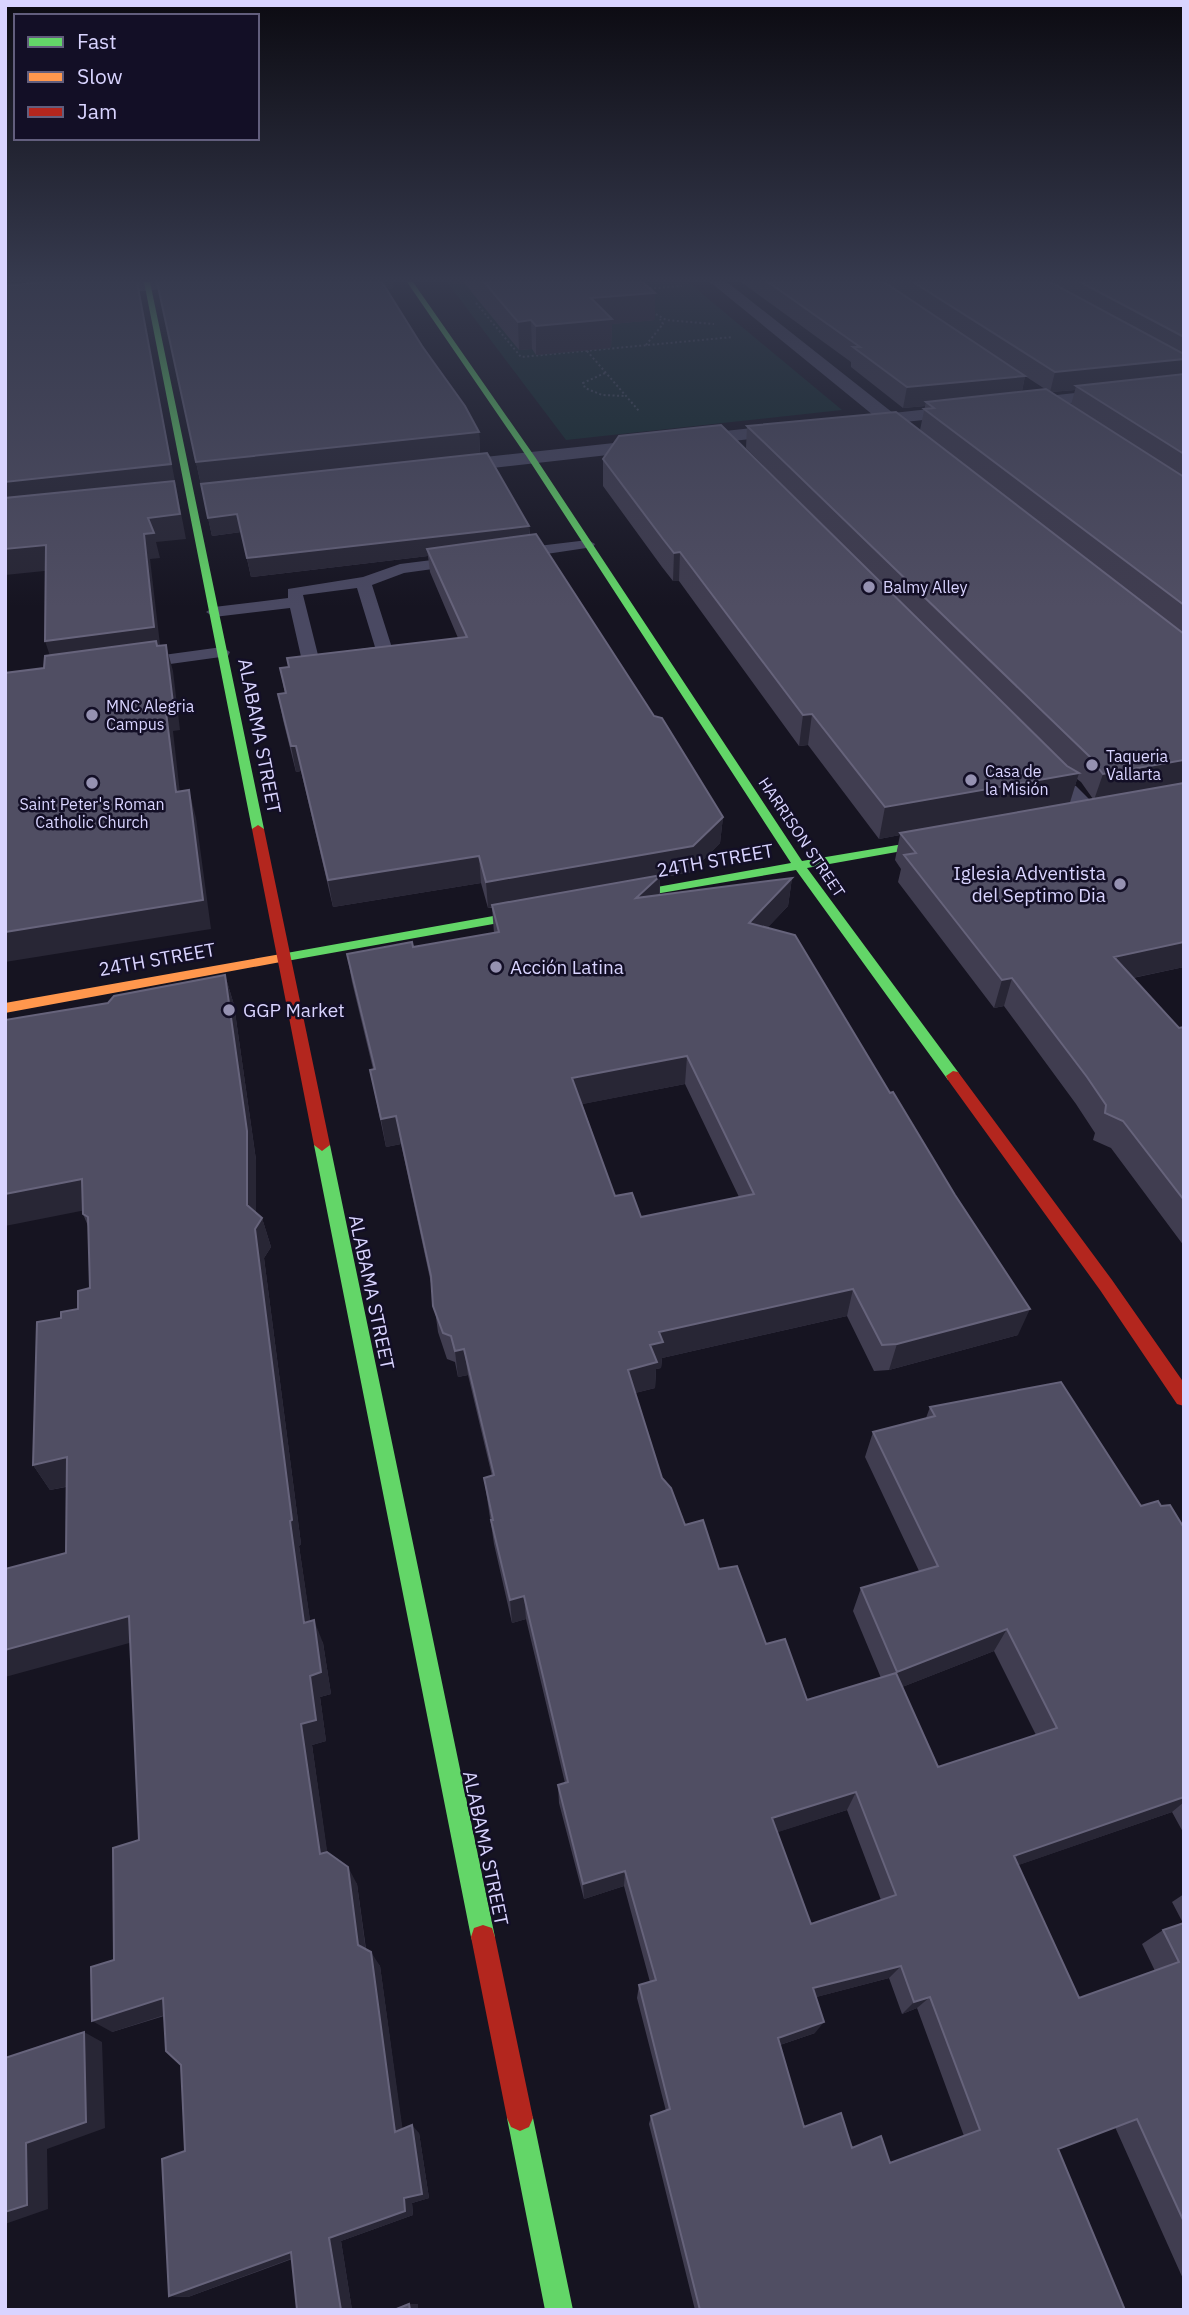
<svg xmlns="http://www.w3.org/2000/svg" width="1189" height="2315" viewBox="0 0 1189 2315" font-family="'IBM Plex Sans',sans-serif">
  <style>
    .green { fill: #132c2d }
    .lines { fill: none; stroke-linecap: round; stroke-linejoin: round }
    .path { stroke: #44505f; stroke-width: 2; stroke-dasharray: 2 2.5; stroke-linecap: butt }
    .lane { fill: #4a4962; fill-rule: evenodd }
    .street { fill: #4a4962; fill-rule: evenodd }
    .fast { fill: #63d668; fill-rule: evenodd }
    .slow { fill: #ff974d; fill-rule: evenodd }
    .jam { fill: #b3261e; fill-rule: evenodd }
    .wall { fill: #403d50; fill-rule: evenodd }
    .shaded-wall { fill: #282635 }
    .building { fill: #504e63; stroke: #66637b; stroke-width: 2; fill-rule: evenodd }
    .poi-dot { fill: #9591b1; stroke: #130f26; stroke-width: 2.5 }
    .labels { text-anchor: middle; stroke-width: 5; stroke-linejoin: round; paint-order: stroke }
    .far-poi-label { font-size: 16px; fill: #d9d4ff; stroke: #130f26; text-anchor: start }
    .far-street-label { font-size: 16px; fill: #d9d4ff; stroke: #130f26 }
    .street-label { font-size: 19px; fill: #d9d4ff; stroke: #130f26 }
    .poi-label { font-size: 19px; fill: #d9d4ff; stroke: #130f26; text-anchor: start }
  </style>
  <rect width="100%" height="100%" fill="#161421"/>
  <path class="green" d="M447 282H688L842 410 566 440Z"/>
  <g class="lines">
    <path class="path" d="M645 289 682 286
      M476 303 521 357 733 337
      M652 312 666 320 714 324
      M646 345 663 324 660 319
      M587 351 639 411
      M605 373 583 383 585 388 602 395 626 396"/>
    <path class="lane" d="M588 540 595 544 593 547 513 559 505 554 513 549Z
      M464 556 472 561 469 564 404 573 372 585 393 651 385 656 311 666 302 661 290 608 214 617 206 612 214 607 288 598V589L363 577 400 564ZM357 588 375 647 318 655 303 595Z
      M222 647 230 652 228 656 134 669 125 664 134 659Z
      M1069 784 1076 786 1098 808 1101 812 1098 816H1084L1062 794 1059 790Z"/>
    <path class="street" d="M141 282H207L200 286 5 303V293Z
      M710 282H727L893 413 1184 381V391L905 422 909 427 900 433 885 424 439 474 432 472 429 468 432 464 439 462 873 415Z"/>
    <path class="fast" d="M144 282H150L264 829 258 833 252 829Z
      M407 282H413L535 457 802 861 951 836 953 839 947 843 807 868 958 1072 960 1076 958 1080H948L796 870 602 903 601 900 607 896 791 863 527 457Z
      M544 907 549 908V914L281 962 274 958 281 954Z
      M322 1139 330 1145 495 1937 492 1946 483 1949 474 1946 471 1937 314 1145Z
      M520 2105 529 2109 533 2118 573 2310H545L507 2118 511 2109Z"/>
    <path class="slow" d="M281 954 288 958 286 961 5 1013V1003Z"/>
    <path class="jam" d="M258 825 264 829 330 1145 322 1151 314 1145 252 829Z
      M953 1071 958 1072 1112 1280 1184 1383V1406L1177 1404 1100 1290 948 1080 946 1076Z
      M483 1925 492 1928 495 1937 533 2118 529 2127 520 2131 511 2127 507 2118 471 1937 474 1928Z"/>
  </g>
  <path class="wall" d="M157 282H393V288L386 289 479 432 480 454 529 526 530 535 723 817 720 843 691 872 660 878V895L792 878 788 906 767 928 1018 1335 889 1370 874 1371 847 1316 662 1358 661 1368 656 1369 655 1388 635 1393 662 1478 685 1525 719 1569 766 1644 807 1700 881 1678 853 1611 861 1588 919 1571 865 1457 873 1432 926 1418 930 1407 1141 1506H1161L1184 1528V1834L1172 1812 1018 1865 1079 1998 1155 1971 1142 1944 1163 1930 1183 1923 1172 1902 1184 1894V2281L1115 2127 1058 2149 1125 2310H695L649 2124 651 2116 666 2111 637 1998 639 1985 650 1982 624 1886 584 1899 559 1803 558 1785 565 1783 526 1619 512 1623 494 1544 484 1478 492 1476 468 1375 458 1377 455 1362 447 1359 438 1332 432 1288 401 1144 386 1147 370 1070 373 1069 352 982 347 954 413 947 494 933 492 908H488L481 883 333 907 301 771 296 772 283 720 278 694H285L280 668 458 638 430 572 428 556 251 577 241 532 212 536ZM685 1084 739 1197 641 1217 615 1196 582 1104ZM994 1651 1036 1735 938 1767 902 1687ZM847 1810 881 1900 811 1924 777 1832ZM889 1978 902 2014 917 2008 964 2136 890 2163 804 2127 780 2045 815 2033 816 1997Z
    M454 282H643L655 293V320L612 324 611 348 536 355 532 349 519 350 465 284H455Z
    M741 282H1184V967L1133 978 1179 1028 1184 1027V1246L1111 1148 1093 1140 1095 1133 1076 1104 1004 1006 994 1008 898 882 901 869 895 860 900 835 879 839 808 745 799 746 679 581H673L662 567 603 486V459L913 615 746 448 747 426 920 430 925 406 903 408 851 367V362ZM1025 376 1045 389 1022 391ZM1075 390 1071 405 1051 392ZM1077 779 1081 782 1093 799 1070 803Z
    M225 975 234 1005 256 1160V1213L262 1218 271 1247 264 1258 301 1544 299 1546 310 1621 323 1643 331 1694 320 1697 326 1741 312 1745 327 1853 357 1884 366 1949 380 1966 402 2129 419 2133 429 2198 412 2203 413 2215 341 2241 352 2310H297L292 2259 188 2297 169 2296 185 2151 181 2065 164 2016 112 2032 114 1960 139 1840 130 1643 66 1553V1487L50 1490 33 1465 61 1318 78 1309 90 1288 88 1226 83 1214 108 1003Z"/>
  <path class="shaded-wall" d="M5 282H105L5 291Z
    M137 282 186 539 156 542 160 558 150 559 161 653 54 668 45 641 154 627 5 506V482Z
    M375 282H393V288L376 289Z
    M455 282H465V284H455Z
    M655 293V320L612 324 611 348 536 355V326L591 298Z
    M531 320 532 349 519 350 518 322Z
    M1184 359V378L1076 386 1075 390 1050 392 1055 372Z
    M1025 376 1021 396 926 402 925 406 903 408 907 387Z
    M479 432 480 455 201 485 196 462Z
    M237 514 241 532 212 536 208 518Z
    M529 526 530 545 427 549 428 556 251 577 247 558Z
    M46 545 54 570 5 575V549Z
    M680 552 679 581H673L674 553Z
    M166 645 173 671 180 730 173 731 183 820 176 792 165 704Z
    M812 714 808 745 799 746 803 715Z
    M291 746H296L301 771 296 772Z
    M1184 760V784L1094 800 1103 774Z
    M1079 773 1069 805 900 833V835L879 839 885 807Z
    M189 790 196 818 211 929 5 962V932Z
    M723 817 720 843 691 872 660 878 659 903 636 898 657 878 488 908 486 882Z
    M479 856 481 883 333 907 328 880Z
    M792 878 788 906 746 951 749 923Z
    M1184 942V967L1103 984 1114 957Z
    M225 975 234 1005 256 1160V1228L262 1218 271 1247 264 1258 301 1544 299 1546 314 1646 304 1623 247 1205Z
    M1012 978 1004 1006 994 1008 1002 980Z
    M687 1056 685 1084 573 1106 572 1078Z
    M396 1116 401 1144 386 1147 381 1119Z
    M82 1179 96 1208 5 1226V1194Z
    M853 1289 847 1316 662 1358 661 1368 656 1369 655 1388 627 1395 628 1370 650 1345 659 1332Z
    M1030 1309 1018 1335 889 1370 897 1344Z
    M464 1349 468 1375 458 1377 455 1351Z
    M67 1457 83 1483 50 1490 33 1465Z
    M524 1596 526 1619 512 1623 510 1600Z
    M129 1616 144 1639 5 1677V1650Z
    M314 1620 323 1643 331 1694 320 1697 326 1741 312 1745 330 1871 320 1854 301 1724 310 1676Z
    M1007 1629 994 1651 887 1693 897 1672Z
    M856 1792 847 1810 766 1836 772 1818Z
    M1184 1797V1802L1172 1812 999 1872 1014 1856Z
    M348 1867 357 1884 367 1959 358 1945Z
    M625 1871 624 1886 584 1899 583 1884Z
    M371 1952 380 1966 404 2139 395 2132Z
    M901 1966 889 1978 805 2000 813 1988Z
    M930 1997 917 2008 902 2014 914 2002Z
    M163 1998 180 2010 112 2032 92 2021Z
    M824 2022 815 2033 771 2048 778 2038Z
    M84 2032 102 2042 105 2128 47 2149 48 2209 5 2224V2212L26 2143Z
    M412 2125 419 2133 429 2198 412 2203 413 2215 341 2241 352 2310H341L329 2238 404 2198Z
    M291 2252 304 2254 188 2297 169 2296Z
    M409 2304H418V2310H410Z"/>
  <path class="building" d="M43 282H137L171 464 5 482V286Z
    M157 282H382L422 346 465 406 479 432 196 462Z
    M484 282H643L655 293 591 298 612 319 536 326 531 320 518 322Z
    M768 282H884L1025 376 907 387 853 347H860Z
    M913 282H1050L1184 354V359L1055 372Z
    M1080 282H1184V337Z
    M1184 374V454L1076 386Z
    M1046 389 1184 477V605L924 409 934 408 926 402Z
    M896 412 1184 634V760L1103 774 1089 756 747 426Z
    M721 425 1067 766 1079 773 885 807 812 714 803 715 680 552 674 553 663 539 603 459 619 436Z
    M487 453 529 526 247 558 237 514 208 518 201 484Z
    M174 481 180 514 148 518 154 533 144 534 154 627 45 641 46 545 5 549V498Z
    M536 534 654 716 662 718 723 817 693 846 486 882 479 856 328 880 296 746H291L278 694 286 693 280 668 289 667 287 658 467 637 427 549Z
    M156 641 157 646 166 645 173 703 165 704 176 792 189 790 203 900 5 932V673L44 668 45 656Z
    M1184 783V942L1114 957 1179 1028 1184 1027V1200L1123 1121 1105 1113 1106 1105 1087 1077 1012 978 1002 980 904 855 916 853 900 833Z
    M661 875 636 898 792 878 749 923 795 935 890 1093 893 1092 955 1195 1030 1309 897 1344 882 1345 853 1289 659 1332 663 1342 650 1345 657 1362 628 1370 662 1478 671 1488 685 1525 703 1520 719 1569 737 1566 766 1644 785 1639 807 1700 896 1673 938 1767 1057 1728 1007 1629 897 1672 861 1588 938 1566 873 1432 935 1416 930 1407 1061 1382 1141 1506 1158 1501 1161 1506 1170 1505 1184 1528V1797L1014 1856 1079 1998 1179 1962 1163 1930 1184 1923V2222L1137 2119 1058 2149 1125 2310H700L651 2116 670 2109 639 1985 656 1980 625 1871 583 1884 558 1785 568 1782 524 1596 510 1600 491 1520H493L484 1478 494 1475 464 1349 455 1351 451 1336 443 1333 433 1306 431 1276 396 1116 381 1119 370 1070 375 1069 347 954 412 942 413 947 499 932 492 905ZM687 1056 754 1194 641 1217 632 1193 615 1196 572 1078ZM856 1792 896 1895 811 1924 772 1818ZM901 1966 914 2002 930 1997 980 2130 890 2163 881 2136 852 2148 841 2113 804 2127 778 2038 824 2022 813 1988Z
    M225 975 247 1131V1205L262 1218 255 1229 292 1520 290 1521 304 1623 314 1620 321 1672 310 1676 316 1720 301 1724 320 1854 327 1852 348 1867 358 1945 371 1952 395 2132 412 2125 422 2194 404 2198 405 2211 329 2238 341 2310H297L291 2252 169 2296 162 2159 185 2151 181 2065 166 2051 163 1998 92 2021 91 1967 114 1960 113 1848 139 1840 129 1616 5 1650V1569L66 1553 67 1457 33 1465 37 1322 61 1318V1312L78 1309V1291L90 1288 88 1217 83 1214 82 1179 5 1194V1020L108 1003 114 996Z
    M84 2032 86 2122 26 2143 27 2205 5 2212V2058Z
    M409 2304 410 2310H394Z"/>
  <linearGradient id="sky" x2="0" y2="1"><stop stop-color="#0c0b12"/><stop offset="0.46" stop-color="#363a4e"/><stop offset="1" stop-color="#363a4e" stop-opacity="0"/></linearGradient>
  <rect width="1189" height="607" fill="url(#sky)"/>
  <g class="poi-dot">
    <circle cx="869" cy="587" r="7"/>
    <circle cx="92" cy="715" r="7"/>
    <circle cx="1092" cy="765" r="7"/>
    <circle cx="971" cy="780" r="7"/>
    <circle cx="92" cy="783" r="7"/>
    <circle cx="1120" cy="884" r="7"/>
    <circle cx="496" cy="967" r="7"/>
    <circle cx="229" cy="1010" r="7"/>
  </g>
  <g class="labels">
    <g class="far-poi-label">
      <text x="883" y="593">Balmy Alley</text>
      <text x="106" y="712">MNC Alegria<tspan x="106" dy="18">Campus</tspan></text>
      <text x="1106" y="762">Taqueria<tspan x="1106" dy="18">Vallarta</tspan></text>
      <text x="985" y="777">Casa de<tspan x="985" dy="18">la Misión</tspan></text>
      <text x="92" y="810" text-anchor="middle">Saint Peter's Roman<tspan x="92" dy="18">Catholic Church</tspan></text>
    </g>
    <g class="far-street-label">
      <text transform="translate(802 837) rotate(56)" y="6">HARRISON STREET</text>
    </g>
    <g class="street-label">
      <text transform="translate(260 736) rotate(79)" y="7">ALABAMA STREET</text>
      <text transform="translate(715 860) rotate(-10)" y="7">24TH STREET</text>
      <text transform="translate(157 959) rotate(-10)" y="7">24TH STREET</text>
      <text transform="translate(372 1292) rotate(78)" y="7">ALABAMA STREET</text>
      <text transform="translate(486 1848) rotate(78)" y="7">ALABAMA STREET</text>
    </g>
    <g class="poi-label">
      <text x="1106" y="880" text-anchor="end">Iglesia Adventista<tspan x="1106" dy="22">del Septimo Dia</tspan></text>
      <text x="510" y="974">Acción Latina</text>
      <text x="243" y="1017">GGP Market</text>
    </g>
  </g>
  <rect width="1189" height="2315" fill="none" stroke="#d9d4ff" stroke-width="14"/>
  <rect x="14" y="14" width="245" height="126" fill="#130f26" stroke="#625e7d" stroke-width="2"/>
  <rect x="28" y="37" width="35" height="10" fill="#63d668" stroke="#625e7d" stroke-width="2"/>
  <text x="77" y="49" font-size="21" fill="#d9d4ff">Fast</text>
  <rect x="28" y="72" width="35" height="10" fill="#ff974d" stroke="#625e7d" stroke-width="2"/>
  <text x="77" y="84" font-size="21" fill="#d9d4ff">Slow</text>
  <rect x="28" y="107" width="35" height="10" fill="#b3261e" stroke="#625e7d" stroke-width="2"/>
  <text x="77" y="119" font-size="21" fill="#d9d4ff">Jam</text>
</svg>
